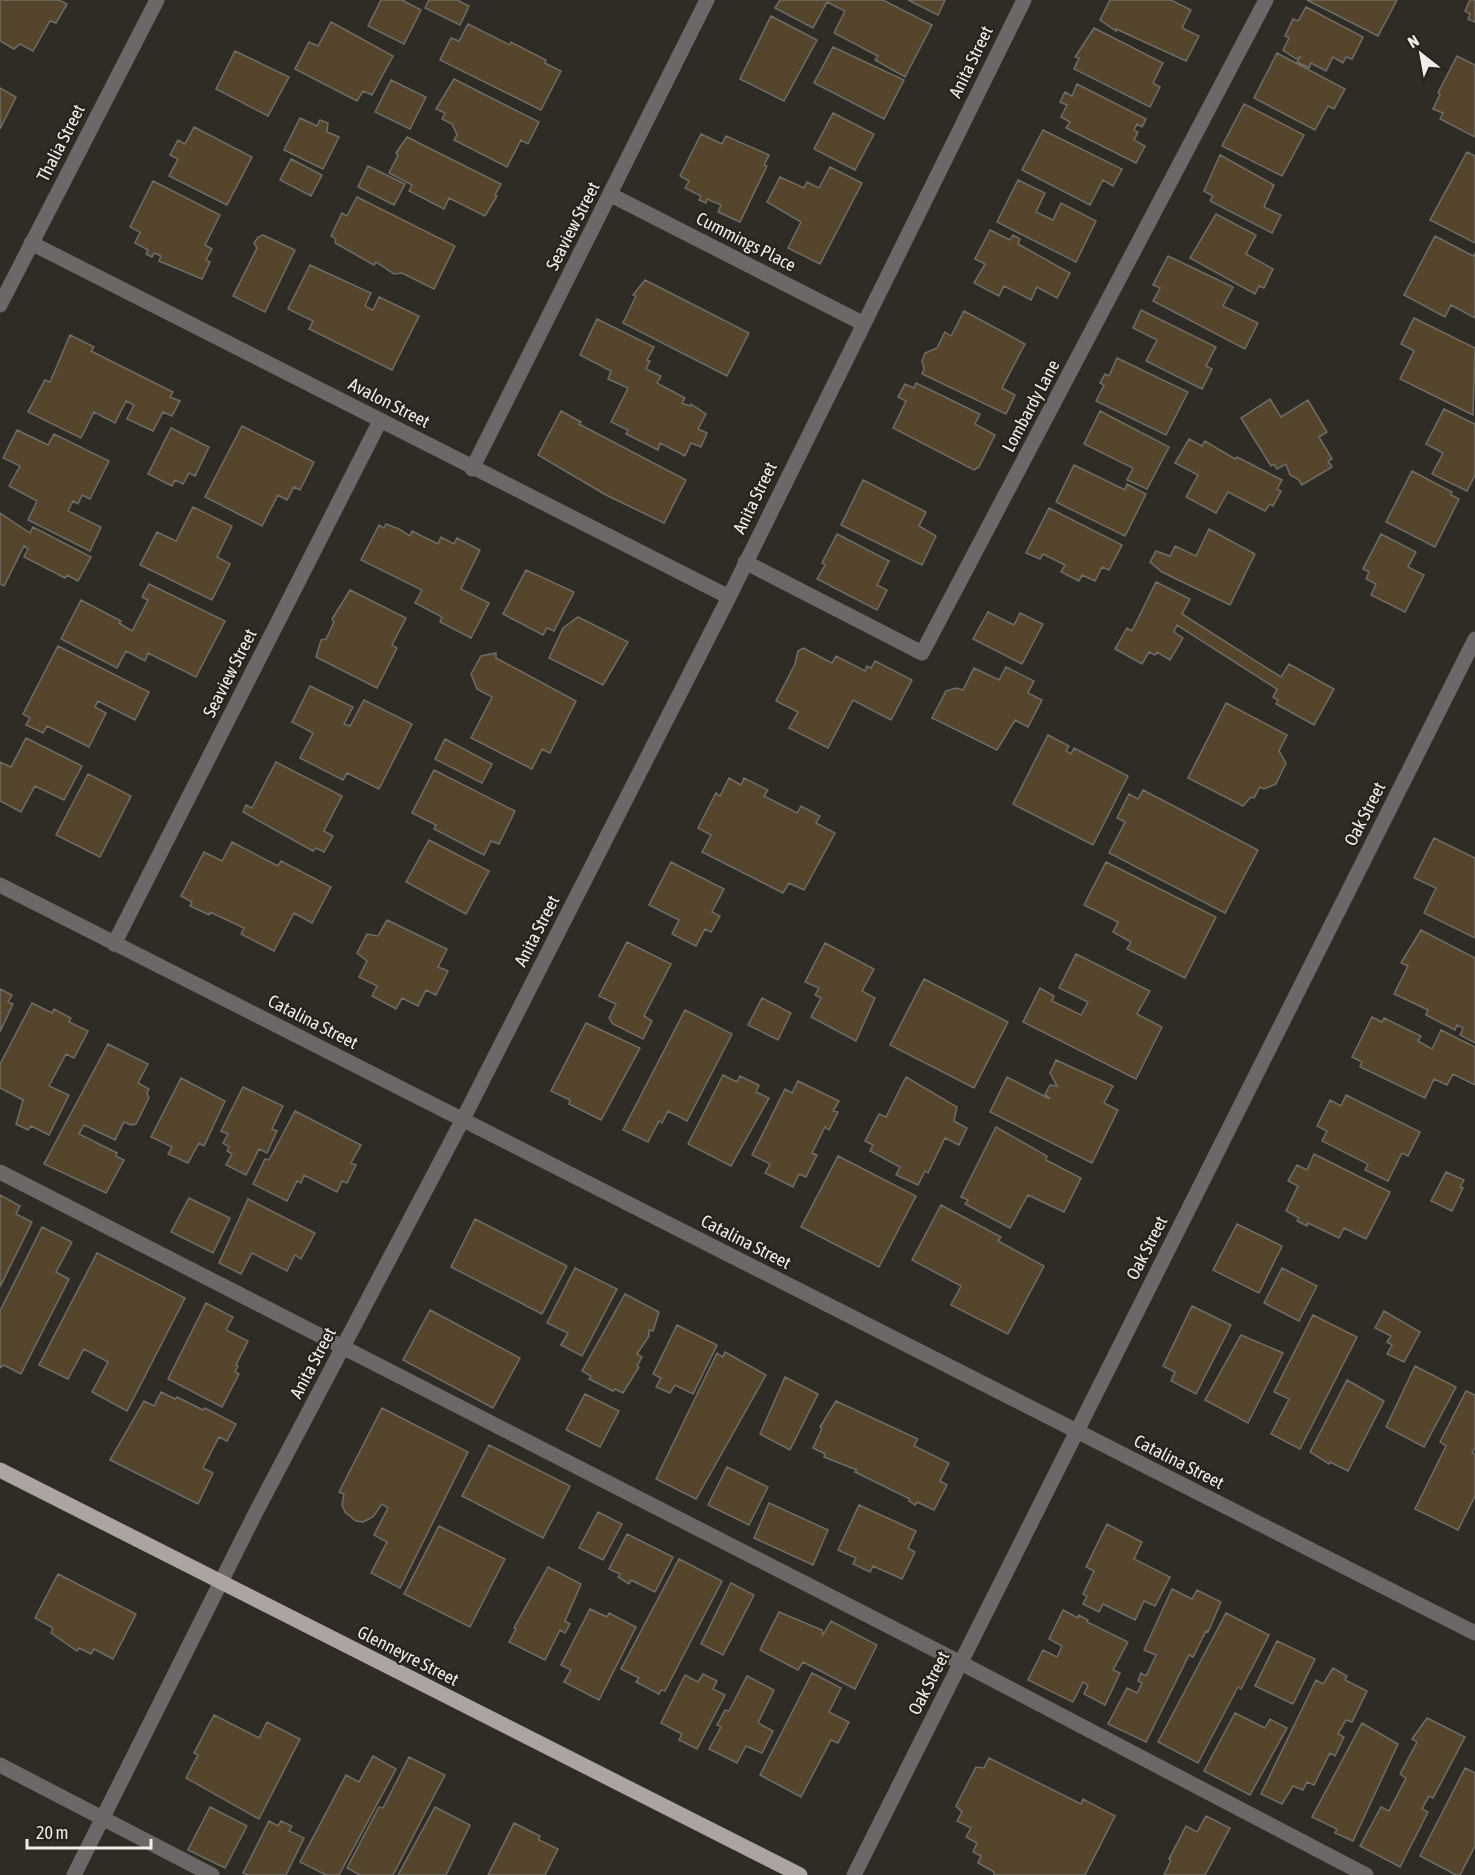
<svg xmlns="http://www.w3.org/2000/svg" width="1475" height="1875" viewBox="0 0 1475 1875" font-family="'Asap Condensed',sans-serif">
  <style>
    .building { fill: #55452c; stroke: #706c66; stroke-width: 1.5 }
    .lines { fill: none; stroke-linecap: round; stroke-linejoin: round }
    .minor { stroke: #6c6868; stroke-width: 15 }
    .major { stroke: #aca4a3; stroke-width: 15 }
    .labels { text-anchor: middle; stroke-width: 4.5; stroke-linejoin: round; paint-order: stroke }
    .street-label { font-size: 18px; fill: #f0edea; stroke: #26221c }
  </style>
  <rect width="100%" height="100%" fill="#2f2c26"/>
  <path class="building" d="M0 0H59L67 4 56 23 50 21 33 51 20 44 14 49 0 41Z
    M381 0H402L421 10 404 44 368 26Z
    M429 0H457L469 6 460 25 425 8Z
    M780 0H883L932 25 905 77 875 60 878 56 834 33 845 11 827 2 813 28 775 8Z
    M908 0H945L938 15Z
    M1110 0H1171L1191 10 1182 28 1199 36 1186 61 1116 29V31L1100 20Z
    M1307 0H1397L1378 36Z
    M1470 0H1475V22L1468 19 1470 14 1465 11Z
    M1306 7 1363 37 1352 59 1346 57 1343 63 1333 57 1326 71 1311 63 1309 68 1297 62 1300 57 1296 59 1283 50 1289 38 1285 36 1293 19 1298 21Z
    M771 16 817 40 784 101 740 79Z
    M331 22 393 56 372 95 363 91 357 101 295 69 309 42 318 46Z
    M468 24 510 45 511 42 546 60 545 63 561 71 541 110 440 60 451 38 459 41Z
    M1094 28 1163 63 1153 83 1160 87 1150 107 1074 69 1079 58 1075 57Z
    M833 47 904 80 884 119 814 83Z
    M235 51 289 77 268 116 216 89Z
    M1277 53 1345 89 1334 109 1328 106 1315 130 1254 98Z
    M1457 56 1475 65V137L1440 119 1443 113 1433 109 1440 94 1438 93Z
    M454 79 539 122 528 144 521 140 507 167 454 140 457 135 452 124 442 119 445 113 436 109Z
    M391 80 426 97 410 129 375 112Z
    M1077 84 1146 119 1142 127 1137 124 1134 130 1138 132 1134 140 1145 146 1136 163 1066 128 1070 122 1061 117 1067 105 1060 102 1065 92 1072 96Z
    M0 88 16 97 0 129Z
    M1244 104 1304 135 1282 176 1222 146Z
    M833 113 874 134 855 170 814 149Z
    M300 118 317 126 320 120 328 123 327 132 339 137 323 169 284 150Z
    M194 127 252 157 227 205 169 176 178 159 170 155 178 140 185 144Z
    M1043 130 1122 169 1113 186 1103 180 1090 205 1022 170Z
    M701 134 722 144 726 136 769 155 764 165 767 166 740 222 718 212 721 205 707 199 706 203 699 200 701 196 685 188 689 181 680 176Z
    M407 137 501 184 495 195 497 196 485 216 449 198 444 209 409 191 412 185 389 173 398 155 396 153Z
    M1467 152 1475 156V243L1430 220Z
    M1220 155 1274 185 1264 207 1281 215 1272 233 1210 201 1213 196 1204 191Z
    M291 159 322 175 311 196 280 180Z
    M368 166 405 184 394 205 358 187Z
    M830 167 862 183 820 264 788 248 801 222 767 202 780 177 804 188 807 182 819 188Z
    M1018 180 1045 193 1036 212 1053 220 1061 203 1096 221 1076 262 997 222Z
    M153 181 220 215 205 245 212 249 206 260 210 262 202 279 159 261 161 256 154 253 152 257 146 254 148 250 135 243 140 232 130 227Z
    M357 197 455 246 434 289 402 273 394 274 376 262 374 265 335 243 336 239 331 236 342 213 347 216Z
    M1216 214 1256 235 1246 254 1273 269 1264 288 1259 286 1255 294 1190 258Z
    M990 230 1010 240 1013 235 1020 239 1018 244 1070 273 1057 298 1037 287 1031 300 1004 286 999 296 974 283 985 264 975 259Z
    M263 235 295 250 265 312 233 296 257 248 254 243 258 237Z
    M1435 236 1473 256 1475 253V318L1451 305 1445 317 1404 295Z
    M1168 256 1233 287 1223 306 1258 323 1245 349 1153 301 1160 288 1153 285Z
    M310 265 371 293 365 306 373 310 379 297 419 316 392 370 309 329 313 321 288 309Z
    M645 280 749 333 727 376 623 323 636 296 633 295Z
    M1141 310 1216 347 1206 366 1212 369 1202 389 1146 361 1157 340 1133 328Z
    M964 311 1025 344 1002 388 1015 395 1006 414 922 374 924 369 922 361 925 353 937 348 945 332 951 336Z
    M1414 318 1475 348 1473 415 1400 379 1414 351 1401 344Z
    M597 319 654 347 647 360 650 361 646 369 661 376 657 383 685 398 682 403 690 406 691 404 706 414 698 429 707 433 701 447 691 443 685 456 660 443 658 450 626 434 628 430 611 422 628 388 608 379 611 371 580 355Z
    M70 335 94 347 91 351 173 392 170 397 180 401 172 416 163 412 153 431 127 419 134 405 126 401 115 423 94 412 81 438 28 412 45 380 50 382Z
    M1117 358 1188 392 1166 435 1096 401 1104 385 1100 383 1105 374 1109 376Z
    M916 383 980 414 975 424 995 435 979 467 974 470 893 428 906 401 898 397 905 384 914 388Z
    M1270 399 1281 417 1308 400 1327 432 1319 437 1332 459 1328 461 1332 467 1302 485 1298 479 1290 475 1286 464 1277 469 1274 464 1271 466 1241 418Z
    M1444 409 1475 424V475L1467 491 1432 474 1443 453 1426 444Z
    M561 411 581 422 579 424 686 480 664 523 606 495 538 455Z
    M1100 411 1169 447 1147 489 1127 480 1133 468 1084 444Z
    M242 426 314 462 300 490 294 487 287 500 278 495 262 526 205 497Z
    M171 428 209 447 195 476 189 473 183 484 175 480 172 486 148 474Z
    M17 430 48 445 54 434 109 461 90 499 82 495 78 504 73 501 68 511 101 527 90 551 28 520 37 501 9 486 20 466 3 458Z
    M1189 439 1202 446 1205 441 1235 459 1237 457 1282 480 1277 489 1281 491 1273 506 1270 504 1265 511 1228 492 1216 513 1186 497 1198 475 1175 463Z
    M1074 465 1125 490 1127 484 1146 494 1125 536 1056 502Z
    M1412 471 1452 492 1451 495 1459 499 1435 547 1386 522Z
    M863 480 926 512 919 526 936 536 922 565 841 525Z
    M193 507 232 526 217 557 230 564 212 600 140 565 157 532 176 541Z
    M1049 508 1122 545 1109 570 1102 567 1095 581 1082 575 1079 581 1061 572 1065 565 1043 554 1040 559 1026 553Z
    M0 513 30 533 33 527 91 557 78 581 67 575 65 578 24 557 28 549 24 546 4 586 0 584Z
    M386 524 399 529 410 536 412 531 438 544 441 537 454 544 457 538 480 550 461 589 489 603 471 638 440 622 442 617 415 603 422 590 361 560 379 525 384 528Z
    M1209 529 1255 554 1230 605 1162 572 1150 562 1156 551 1170 556 1175 546 1196 556Z
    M837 534 889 561 877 585 887 590 877 610 817 579 825 565 822 563Z
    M1381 534 1416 552 1408 567 1424 575 1405 612 1371 595 1376 584 1366 579 1369 572 1363 569Z
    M526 570 574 592 554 631 547 628 543 635 503 614Z
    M1156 582 1190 599 1182 614 1281 677 1289 664 1334 689 1314 725 1276 704 1278 700 1273 697 1277 689 1177 625 1174 632 1183 638 1170 660 1157 652 1155 655 1149 652 1142 664 1115 649 1127 628 1132 631Z
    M149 584 225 621 196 677 148 653 145 661 126 651 117 668 61 639 81 600 121 621 119 623 132 631 148 600 142 597Z
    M350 590 406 618 392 645 397 648 377 688 316 657 321 640 326 639 334 622 332 619Z
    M988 612 1014 625 1020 613 1043 624 1022 664 973 639Z
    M578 617 628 642 603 685 549 658 563 628Z
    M58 646 149 692 135 720 98 701 95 707 106 713 89 747 47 726 43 733 26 725 30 718 23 714Z
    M803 648 832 663 836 656 865 671 867 666 871 668 875 661 912 680 891 720 853 700 828 748 789 728 798 712 776 701 795 664 798 651Z
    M496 653V658L576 701 550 753 542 749 532 769 471 738 492 697 477 689 471 674 481 656Z
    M1006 667 1034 681 1028 693 1042 700 1028 727 1015 720 997 750 932 718 946 691 957 688 963 690 974 668 999 680Z
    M310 686 353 707 344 724 350 726 364 700 412 724 379 789 347 773 343 780 300 758 313 733 292 722Z
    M1226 703 1287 735 1279 751 1286 763 1276 784 1264 789 1260 787 1254 798 1251 797 1243 806 1188 778Z
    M1048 735 1069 746 1066 751 1071 754 1074 748 1128 776 1093 845 1013 804Z
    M26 738 82 766 64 800 35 786 21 812 0 801V762L11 767Z
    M445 739 492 764 482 783 435 759Z
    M276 762 342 796 324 831 333 836 324 852 316 848 313 851 243 812 246 805 252 808Z
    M434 770 515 811 499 844 491 841 484 855 434 829 436 825 412 813Z
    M88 774 131 796 100 857 56 835Z
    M729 778 741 785 744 778 768 790 764 796 797 813 801 806 820 816 816 823 835 833 804 890 789 883 783 893 702 852 711 835 698 828 716 793 720 796Z
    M1143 790 1258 850 1225 913 1109 853 1125 822 1117 818 1129 794 1138 799Z
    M1434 838 1475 858V938L1424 913 1436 888 1414 878Z
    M429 840 489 871 466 914 406 882Z
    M232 842 278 866 281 861 331 887 312 923 294 913 274 951 241 934 244 928 210 912 209 915 190 906 192 902 181 896 204 852 222 861Z
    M671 862 724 889 712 912 720 916 711 932 705 929 696 946 672 934 679 920 649 905Z
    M1106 862 1216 917 1185 978 1127 949 1131 942 1113 932 1118 922 1084 905Z
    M387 920 447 949 438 967 448 971 436 995 426 990 418 1006 402 998 396 1009 372 996 377 986 359 977 367 961 357 953 367 934 378 936Z
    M1421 930 1475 958V1043L1460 1035 1463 1028 1457 1025 1455 1030 1426 1015 1428 1010 1394 994 1408 966 1401 963Z
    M627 942 671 964 644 1016 652 1021 643 1039 613 1024 609 1018 616 1004 599 996Z
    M825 943 874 969 862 991 875 998 856 1041 811 1017 821 998 815 995 819 988 805 982Z
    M1076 954 1150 991 1137 1014 1162 1027 1136 1079 1023 1022 1040 988 1054 996 1052 1001 1081 1015 1088 1002 1059 988Z
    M924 979 1008 1022 974 1088 890 1045Z
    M0 989 12 995 8 1002 13 1004 0 1032Z
    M762 998 791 1013 778 1040 748 1025Z
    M32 1003 52 1013 54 1009 71 1018 69 1022 88 1031 74 1058 66 1054 49 1086 69 1095 49 1135 31 1126 28 1130 16 1124 23 1100 0 1088V1064Z
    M685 1010 732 1034 687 1121 668 1111 662 1123 659 1121 648 1142 623 1130Z
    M1372 1017 1382 1022 1384 1018 1421 1036 1418 1041 1432 1049 1441 1030 1475 1047V1085L1453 1074 1447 1085 1434 1079 1425 1098 1360 1067 1362 1062 1352 1057Z
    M586 1023 640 1048 601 1120 569 1104 570 1100 551 1091Z
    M108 1044 148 1064 138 1083 149 1089 147 1093 149 1098 136 1124 131 1125 124 1122 115 1140 84 1125 79 1134 117 1153 116 1156 124 1160 106 1193 44 1164Z
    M1056 1060 1113 1086 1104 1103 1118 1110 1092 1163 990 1112 1007 1077 1050 1099 1045 1094 1050 1085 1057 1086 1050 1073Z
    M723 1075 737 1082 740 1076 759 1085 756 1092 769 1098 731 1166 688 1144Z
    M906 1077 957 1107 954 1121 967 1128 959 1145 945 1138 928 1173 925 1171 918 1185 896 1175 900 1167 870 1151 873 1145 865 1141 879 1114 886 1117Z
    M181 1078 225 1101 204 1146 199 1143 188 1163 168 1154 172 1147 151 1137Z
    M798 1081 839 1101 833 1111 838 1112 829 1130 825 1127 812 1153 817 1155 806 1177 799 1174 793 1187 765 1173 770 1164 752 1155 785 1089 792 1093Z
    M243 1087 283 1106 272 1129 277 1131 267 1153 259 1149 246 1175 226 1165 232 1154 227 1151 229 1147 223 1143 228 1134 221 1131Z
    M1346 1095 1420 1132 1408 1156 1402 1153 1388 1181 1365 1170 1368 1164 1322 1141 1327 1131 1317 1126 1330 1100 1341 1106Z
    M295 1111 361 1145 351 1163 356 1165 347 1183 342 1181 337 1192 304 1175 301 1183 297 1181 287 1201 253 1184 265 1159 269 1160Z
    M996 1127 1047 1156 1046 1160 1081 1178 1064 1212 1028 1195 1010 1228 965 1204 968 1200 961 1197Z
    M1314 1154 1390 1192 1366 1239 1344 1228 1339 1238 1308 1223 1307 1226 1297 1221 1299 1218 1286 1211 1298 1186 1288 1181 1297 1165 1307 1170Z
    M838 1156 916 1196 879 1267 801 1227Z
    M1446 1172 1464 1180 1460 1187 1463 1188 1452 1211 1431 1201Z
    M0 1195 20 1206 16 1214 32 1222 0 1287Z
    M189 1198 230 1218 213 1253 171 1232Z
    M248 1199 315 1233 301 1259 295 1255 287 1271 252 1253 241 1274 219 1263Z
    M941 1205 1001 1237 998 1241 1044 1266 1008 1334 951 1305 961 1286 912 1260Z
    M475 1219 567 1266 542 1314 451 1267Z
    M1237 1224 1282 1246 1259 1293 1213 1270Z
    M42 1227 72 1242 56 1272 69 1279 21 1374 4 1365 0 1368V1311Z
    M97 1253 185 1298 127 1411 92 1392 108 1362 84 1349 68 1379 39 1365Z
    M575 1268 617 1289 582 1356 561 1345 568 1333 547 1323Z
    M1282 1268 1317 1286 1299 1321 1264 1303Z
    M625 1294 659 1312 653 1331 649 1330V1336L637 1354 642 1357 637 1366 639 1367 623 1393 615 1389 613 1391 589 1379 591 1376 582 1371Z
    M206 1303 233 1317 226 1330 248 1341 236 1365 238 1366 235 1372 239 1374 222 1407 168 1379Z
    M1192 1306 1231 1325 1196 1394 1171 1381 1175 1372 1163 1366Z
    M430 1310 520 1358 493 1408 403 1360Z
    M1384 1311 1420 1332 1404 1362 1387 1354 1392 1345 1387 1342 1391 1336 1375 1328Z
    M1313 1315 1357 1337 1300 1449 1271 1434 1289 1399 1274 1392Z
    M677 1325 717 1345 693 1394 675 1385 670 1393 656 1387 661 1378 653 1374Z
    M1241 1335 1283 1353 1248 1423 1205 1400Z
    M725 1352 766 1375 696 1499 656 1479 717 1353 723 1357Z
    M1415 1366 1456 1387 1424 1447 1386 1427Z
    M785 1377 818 1394 790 1450 760 1434Z
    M1347 1380 1384 1401 1348 1471 1330 1462 1329 1464 1310 1452Z
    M1466 1391 1475 1395V1448L1472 1453 1475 1454V1496L1458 1530 1415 1509 1446 1446 1440 1442Z
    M161 1392 175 1399 177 1397 203 1410 205 1408 236 1424 227 1441 219 1437 203 1468 213 1473 198 1504 110 1460 144 1401 154 1406Z
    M585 1394 619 1411 600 1447 566 1430Z
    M836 1401 918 1439 914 1446 949 1463 940 1481 947 1485 934 1510 917 1502 915 1505 909 1501 910 1499 855 1472 857 1470 824 1457 825 1454 813 1448 822 1428 820 1427Z
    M382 1408 468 1452 400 1588 371 1573 387 1542 374 1535 388 1508 382 1504 373 1517 363 1522 356 1521 345 1512 342 1505 344 1494 339 1492Z
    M489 1445 570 1486 543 1538 462 1496Z
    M727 1467 768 1487 749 1525 708 1505Z
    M769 1503 828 1530 813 1565 754 1538Z
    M859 1505 916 1531 908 1548 915 1552 902 1579 873 1566 870 1572 853 1564 856 1558 838 1550Z
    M598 1512 622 1524 603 1560 579 1548Z
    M1107 1524 1142 1542 1134 1559 1170 1577 1155 1606 1144 1601 1135 1620 1103 1604 1099 1612 1083 1604 1087 1596 1083 1594 1094 1571 1086 1567Z
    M439 1526 505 1559 470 1627 404 1594Z
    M627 1534 673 1557 655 1592 631 1580 629 1584 618 1577 620 1574 609 1569Z
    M679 1559 722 1581 665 1691 661 1690 659 1694 636 1682 639 1678 621 1669Z
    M548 1567 581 1584 565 1621 570 1624 565 1633 560 1630 545 1660 509 1642 516 1629 514 1628Z
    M58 1574 136 1614 113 1659 94 1649 91 1654 79 1648 77 1651 51 1633 53 1628 35 1618Z
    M731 1583 754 1595 723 1655 701 1644Z
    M1172 1589 1192 1599 1197 1590 1221 1602 1208 1632 1206 1631 1193 1657 1189 1655 1146 1742 1108 1724 1127 1688 1137 1693 1142 1683 1138 1681 1141 1673 1146 1676 1156 1655 1144 1650Z
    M590 1609 607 1617 609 1613 636 1627 599 1700 564 1682 571 1670 561 1665Z
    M1063 1610 1078 1618 1079 1615 1088 1620 1087 1622 1128 1642 1113 1670 1120 1673 1105 1705 1084 1694 1088 1685 1083 1682 1073 1702 1028 1680 1043 1650 1057 1657 1062 1646 1049 1639Z
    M779 1612 822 1630 823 1635 831 1621 877 1645 855 1689 803 1662 798 1670 760 1650Z
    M1226 1613 1269 1635 1241 1689 1238 1687 1198 1763 1158 1742Z
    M1277 1641 1315 1659 1293 1704 1255 1686Z
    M1333 1668 1347 1676 1345 1680 1367 1691 1352 1722 1346 1720 1338 1734 1344 1737 1335 1756 1330 1753 1314 1785 1307 1782 1303 1790 1293 1786 1282 1804 1261 1794 1316 1680 1323 1684Z
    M812 1673 841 1688 829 1712 849 1722 838 1743 831 1740 801 1797 760 1775Z
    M703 1674 717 1681 713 1689 725 1695 697 1749 679 1740 682 1734 661 1723 685 1675 698 1682Z
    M747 1676 774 1690 758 1723 773 1731 762 1753 746 1746 737 1763 709 1749 721 1727 717 1725 725 1710 729 1711Z
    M1235 1713 1265 1728 1270 1719 1287 1728 1250 1795 1204 1771Z
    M214 1715 259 1738 267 1722 300 1739 259 1819 186 1778 198 1755 194 1753Z
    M1427 1718 1465 1737 1433 1798 1429 1796 1422 1809 1428 1812 1400 1867 1360 1846 1381 1807 1389 1811 1406 1778 1400 1774 1417 1742 1412 1739Z
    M1362 1723 1398 1744 1353 1841 1335 1833 1337 1829 1312 1817Z
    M373 1756 396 1769 339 1875H326L300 1862 346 1775 359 1782Z
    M409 1757 445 1775 393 1875H360L347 1868 379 1807 383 1808Z
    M989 1758 1081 1804 1083 1799 1115 1816 1085 1875H994V1872L978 1863 981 1856 973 1852 977 1843 966 1837 971 1828 957 1821 962 1812 956 1806 976 1767 984 1768Z
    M1465 1768 1475 1773V1846L1460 1875H1456L1420 1856Z
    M210 1807 247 1826 225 1868 188 1850Z
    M435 1807 470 1825 446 1875H398Z
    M1206 1816 1230 1828 1205 1875H1164L1171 1860 1169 1859 1186 1826 1197 1832Z
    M269 1821 278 1826 281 1821 292 1826 289 1831 304 1838 286 1875H248L243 1873Z
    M514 1823 540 1836 539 1840 558 1849 545 1875H488Z"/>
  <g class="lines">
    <path class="minor" d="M611 195 864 324
      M31 243 729 597
      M0 305 157 0
      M472 469 707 0
      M745 562 922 653 1266 0
      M0 885 1475 1633
      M114 944 380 421
      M0 1172 961 1663 1366 1875
      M0 1765 212 1875
      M74 1875 255 1514 463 1119 729 597 1024 0
      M854 1875 1475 639"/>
    <path class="major" d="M0 1470 800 1875"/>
  </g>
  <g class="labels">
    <g class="street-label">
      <text transform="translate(971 62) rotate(-64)" y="6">Anita Street</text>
      <text transform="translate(61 143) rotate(-63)" y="6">Thalia Street</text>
      <text transform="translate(573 226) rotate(-63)" y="6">Seaview Street</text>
      <text transform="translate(746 242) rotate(27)" y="6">Cummings Place</text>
      <text transform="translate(389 403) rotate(27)" y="6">Avalon Street</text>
      <text transform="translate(1031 406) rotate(-62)" y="6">Lombardy Lane</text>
      <text transform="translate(755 498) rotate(-64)" y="6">Anita Street</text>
      <text transform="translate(230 673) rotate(-63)" y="6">Seaview Street</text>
      <text transform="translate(1365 814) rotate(-63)" y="6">Oak Street</text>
      <text transform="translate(537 931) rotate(-63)" y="6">Anita Street</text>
      <text transform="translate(313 1022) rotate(27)" y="6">Catalina Street</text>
      <text transform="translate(746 1242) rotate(27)" y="6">Catalina Street</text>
      <text transform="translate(1147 1248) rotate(-63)" y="6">Oak Street</text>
      <text transform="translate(313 1363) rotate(-62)" y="6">Anita Street</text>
      <text transform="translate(1179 1462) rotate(27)" y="6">Catalina Street</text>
      <text transform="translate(408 1656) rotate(27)" y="6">Glenneyre Street</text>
      <text transform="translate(929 1683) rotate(-63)" y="6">Oak Street</text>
    </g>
  </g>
  <g transform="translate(1421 54) rotate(329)" stroke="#26221c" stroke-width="4.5" paint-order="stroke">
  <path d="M0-4.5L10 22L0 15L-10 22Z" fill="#f0edea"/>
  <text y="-9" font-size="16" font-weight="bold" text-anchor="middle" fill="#f0edea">N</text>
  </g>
  <path d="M27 1839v9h124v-9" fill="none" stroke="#f0edea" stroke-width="3"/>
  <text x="36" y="1839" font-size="18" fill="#f0edea" stroke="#26221c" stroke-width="4.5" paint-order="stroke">20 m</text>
</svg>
